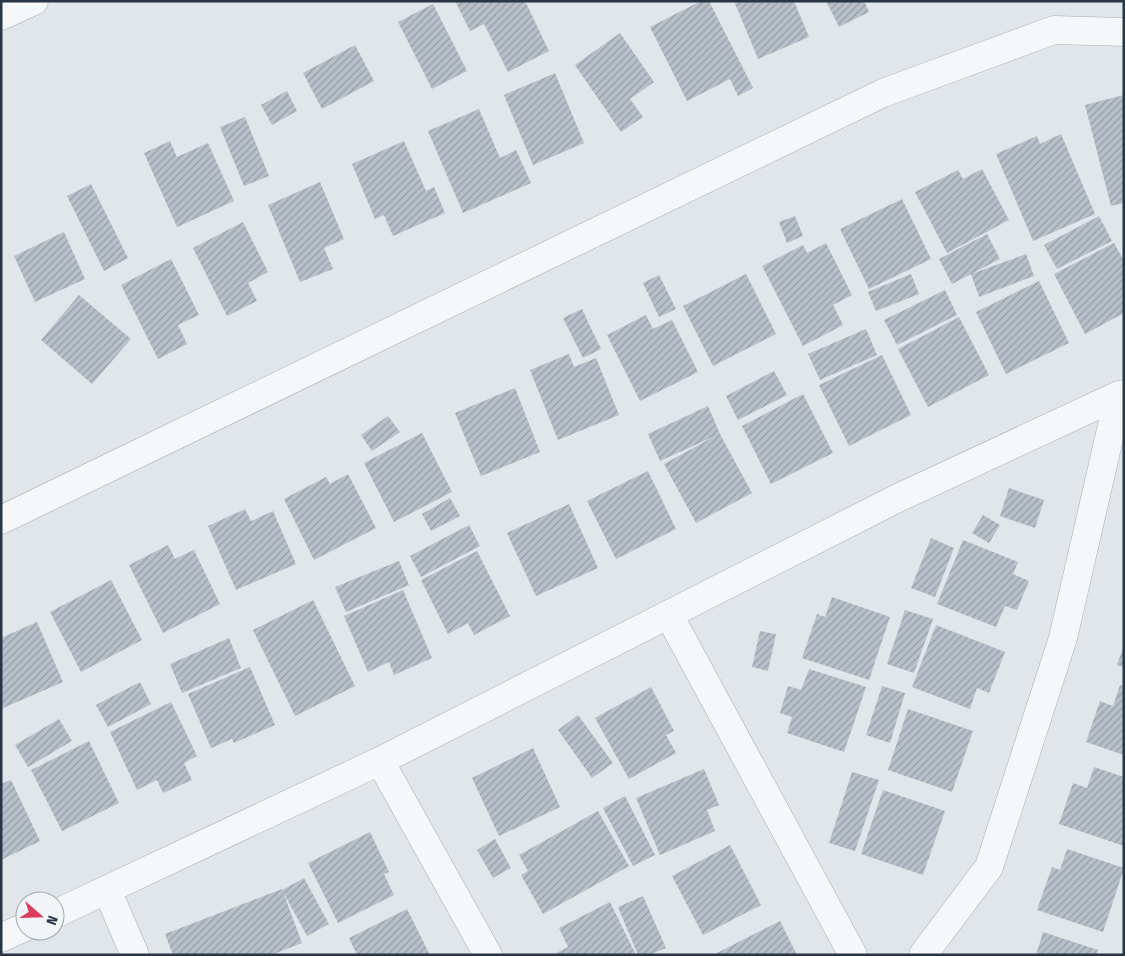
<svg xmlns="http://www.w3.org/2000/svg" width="1125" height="956" viewBox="0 0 1125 956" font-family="'Fira Sans Condensed',sans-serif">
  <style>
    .building { fill: url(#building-hatch) }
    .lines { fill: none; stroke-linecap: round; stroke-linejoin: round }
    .minor-casing { stroke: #a6adb6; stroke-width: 29 }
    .minor { stroke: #f5f7f9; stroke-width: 28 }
  </style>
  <defs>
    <pattern id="building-hatch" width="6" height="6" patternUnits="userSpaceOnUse" patternTransform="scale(1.25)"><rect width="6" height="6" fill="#b8c0ca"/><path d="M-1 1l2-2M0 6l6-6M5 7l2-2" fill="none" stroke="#969da6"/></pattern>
  </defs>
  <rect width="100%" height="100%" fill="#e1e6eb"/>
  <path class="building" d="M455 1H525L549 51 508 72 484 24 470 31Z
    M701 1H709L753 88 738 96 730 79 687 101 650 27Z
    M734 1H794L809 37 758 59Z
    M826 1H864L869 12 839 27Z
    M433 4 467 71 432 89 398 22Z
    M620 33 654 82 630 99 643 117 621 132 575 65Z
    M355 45 374 81 322 109 303 73Z
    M555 73 584 143 533 165 504 95Z
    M287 91 297 111 272 125 261 105Z
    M1124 95V203L1111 206 1085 105Z
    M479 109 500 158 516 150 531 183 463 213 428 131Z
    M245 117 269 176 244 186 220 127Z
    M1061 134 1095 214 1033 241 996 154 1037 136 1040 144Z
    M170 141 177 157 208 143 234 201 177 227 144 153Z
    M404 141 426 191 434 187 445 213 393 236 384 215 375 219 352 164Z
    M982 169 1009 220 947 253 915 192 958 170 963 179Z
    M320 182 344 239 324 248 333 269 300 282 268 205Z
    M91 184 128 258 104 271 67 196Z
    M902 199 931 259 869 289 840 229Z
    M795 216 803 236 787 243 779 222Z
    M1099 216 1112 241 1057 269 1044 245Z
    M243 222 268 272 248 283 257 301 227 316 193 248Z
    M64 232 85 279 35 302 14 256Z
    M987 234 1000 259 952 284 939 259Z
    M826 243 852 295 833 305 843 325 803 346 762 266 803 245 807 253Z
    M1114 243 1124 261V313L1085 334 1054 274Z
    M1026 254 1034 276 979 297 971 274Z
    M171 259 199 315 178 325 187 344 158 359 121 285Z
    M746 274 776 334 713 366 683 306Z
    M911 274 919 294 876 311 868 292Z
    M659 275 676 309 659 317 643 283Z
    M1039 281 1069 343 1006 374 976 312Z
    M945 290 957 315 897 345 884 320Z
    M79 295 131 339 92 384 41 340Z
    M582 309 601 349 583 358 563 318Z
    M646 315 653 329 672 320 698 372 640 401 607 335Z
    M959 317 989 375 928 407 898 349Z
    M866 329 877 355 820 380 808 354Z
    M569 354 574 367 596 358 619 415 558 440 530 370Z
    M882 355 911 415 849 446 819 385Z
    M774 371 787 395 738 420 726 396Z
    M515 388 540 452 481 476 455 413Z
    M803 394 833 453 771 484 742 426Z
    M708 406 720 434 752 493 696 523 664 464 715 436 660 461 648 434Z
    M388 416 400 432 372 451 361 435Z
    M422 433 452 492 394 522 364 463Z
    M648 471 676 529 616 559 587 501Z
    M348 474 376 528 314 560 284 499 326 477 330 484Z
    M1009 488 1044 500 1035 528 1000 516Z
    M450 498 460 516 431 531 422 514Z
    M569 504 598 568 536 596 507 533Z
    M245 509 251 521 273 511 296 564 236 590 208 526Z
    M983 515 1000 525 989 543 972 533Z
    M469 525 480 546 421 577 410 556Z
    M931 538 954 548 935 597 911 588Z
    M963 540 1018 562 1013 574 1029 581 1017 610 1005 606 996 627 937 604Z
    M168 545 175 559 194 550 220 604 163 633 129 565Z
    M477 551 510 616 474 635 468 623 448 634 421 580Z
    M399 561 409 585 346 612 335 587Z
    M111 580 142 640 81 672 50 612Z
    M403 590 432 658 394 675 389 662 368 672 344 616Z
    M832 597 890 617 869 680 802 658 817 614 825 617Z
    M313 600 355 686 295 716 253 630Z
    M905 610 933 619 914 673 887 664Z
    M37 622 63 682 1 709V638Z
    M936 625 1005 652 989 693 977 688 970 709 912 687Z
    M760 631 776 634 768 671 752 667Z
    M229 638 241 668 182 693 170 664Z
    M1124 645V667L1117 665Z
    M250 667 275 725 234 743 232 739 211 748 188 694Z
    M809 669 866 687 844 752 787 733 792 717 780 713 788 686 801 690Z
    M140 682 151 704 108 727 96 705Z
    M1120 685 1124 686V755L1086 742 1100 701 1113 706Z
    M882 686 905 693 890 743 866 735Z
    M651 687 674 731 666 735 676 753 629 779 595 718Z
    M171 702 197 756 184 763 192 780 163 793 157 780 137 790 110 732Z
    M908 709 973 731 952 792 888 770Z
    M578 715 613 763 592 778 558 730Z
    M59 719 72 741 28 767 15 745Z
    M89 741 119 803 62 831 31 770Z
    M533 748 560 807 499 836 472 778Z
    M1094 767 1124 777V846L1059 824 1073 783 1087 788Z
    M704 769 719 805 707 810 715 831 660 855 636 798Z
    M852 772 879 780 855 851 829 843Z
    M11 780 40 841 1 860V784Z
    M883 790 945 811 923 875 861 854Z
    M625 796 655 855 633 866 603 808Z
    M598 811 629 866 543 914 521 875 528 871 519 855Z
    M370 832 389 872 384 874 394 895 338 923 308 863Z
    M495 839 511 868 493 878 477 850Z
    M730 845 761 905 703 935 672 876Z
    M1067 849 1124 868 1103 932 1037 910 1052 867 1060 870Z
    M304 878 329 924 307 936 282 890Z
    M282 889 302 943 271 955H173L165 934Z
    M643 896 666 948 649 955H638L618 907Z
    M610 902 636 955H556V953L568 947 559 928Z
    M407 909 430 955H357L349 938Z
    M780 921 797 955H713Z
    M1043 932 1098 950 1096 955H1036Z"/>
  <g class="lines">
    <defs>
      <path id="minor" d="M1 16 34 1
        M1 520 883 93 1054 30 1124 32
        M669 615 853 955
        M380 761 488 955
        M107 890 135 955
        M55 914 380 761 896 499 1119 395 1124 394
        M1 938 25 927
        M923 955 989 867 1063 638 1119 395"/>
    </defs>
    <use href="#minor" class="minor-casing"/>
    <use href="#minor" class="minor"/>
  </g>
  <rect width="1125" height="956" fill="none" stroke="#283545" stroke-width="5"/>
  <g transform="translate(40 916) rotate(110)"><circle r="24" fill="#f2f5f8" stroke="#a1a8b0"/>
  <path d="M0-4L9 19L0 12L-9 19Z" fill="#dc3b61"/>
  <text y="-8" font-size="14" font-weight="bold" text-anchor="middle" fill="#283545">N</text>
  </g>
</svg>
